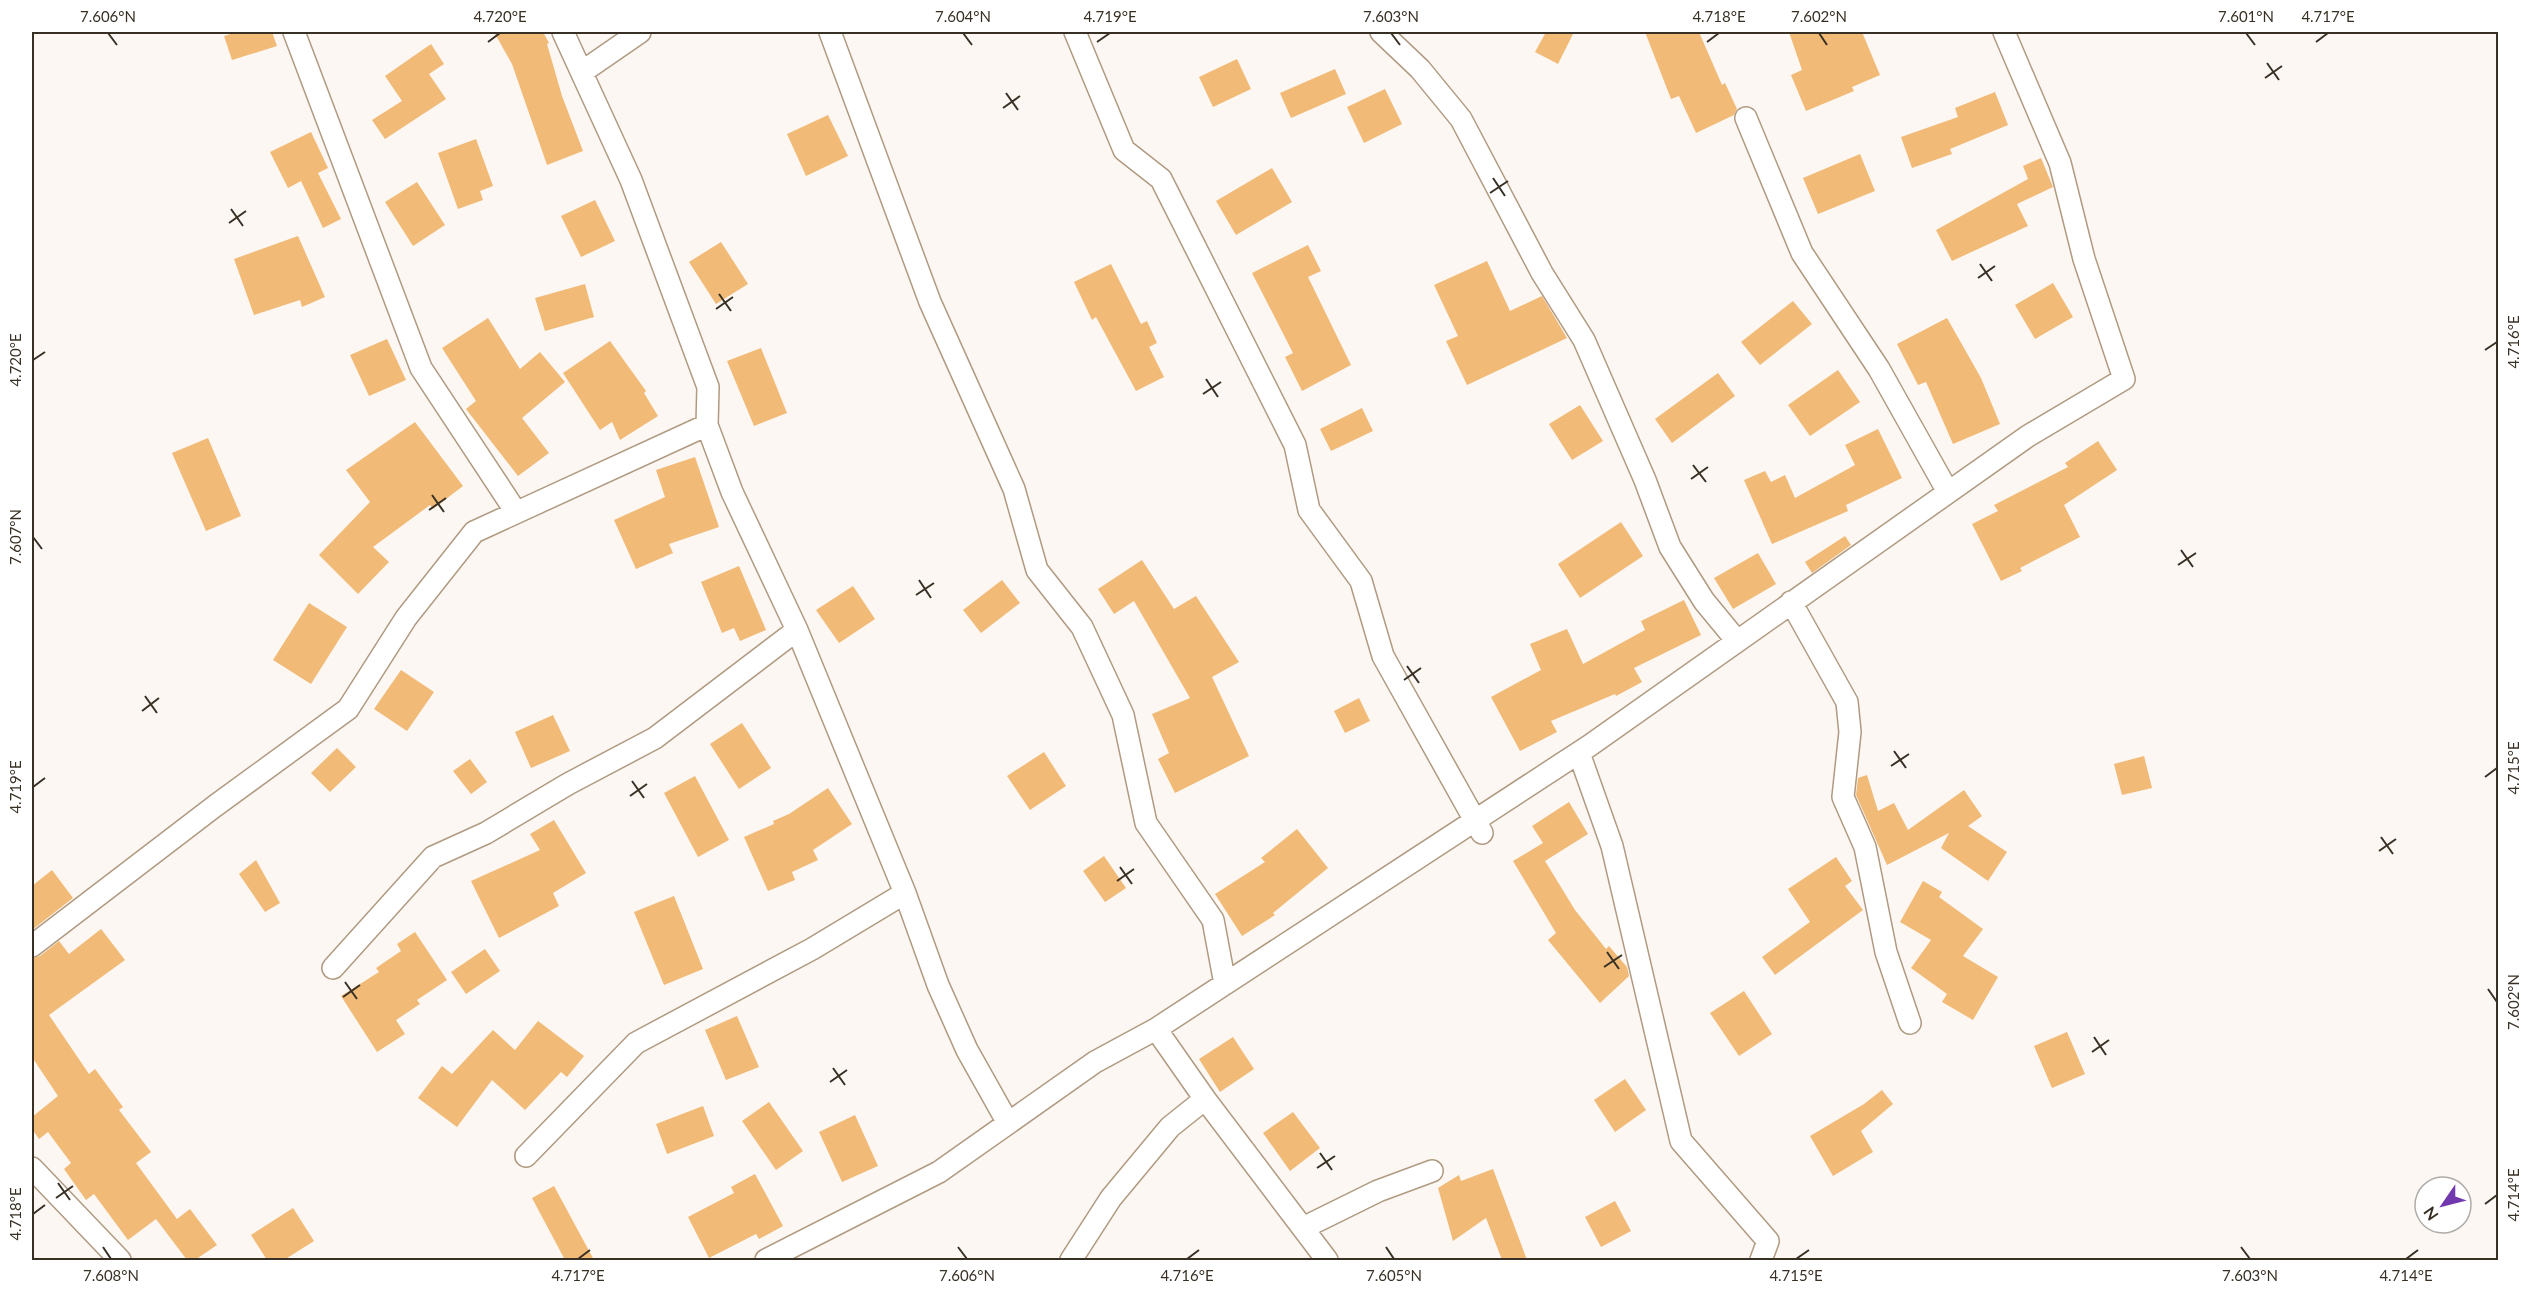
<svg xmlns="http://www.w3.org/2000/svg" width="2530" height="1292" viewBox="0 0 2530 1292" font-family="Lato,sans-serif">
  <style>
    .building { fill: #f1ba76 }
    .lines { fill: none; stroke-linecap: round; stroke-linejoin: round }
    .minor-casing { stroke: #b09a81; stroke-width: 24 }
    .minor { stroke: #fff; stroke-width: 21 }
    .ticks { fill: none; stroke: #383025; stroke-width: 2 }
    .neatline { fill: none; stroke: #383025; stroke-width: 2 }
    .ticks-label { font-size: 15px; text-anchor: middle; fill: #383025 }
  </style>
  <rect width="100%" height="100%" fill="#fcf7f2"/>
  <path class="building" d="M237 32H272L277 46 232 60 224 36Z
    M494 32H543L549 43 547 44 562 96 583 151 547 165 512 64Z
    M1546 32H1574L1558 64 1535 52Z
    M1645 32H1699L1722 85 1725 83 1737 109 1734 115 1696 133 1679 96 1671 99Z
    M1789 32H1862L1880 75 1852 87 1854 91 1806 111 1791 75 1802 70Z
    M431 44 444 64 429 74 446 99 385 139 372 120 402 101 385 76Z
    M1237 59 1251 89 1213 107 1199 77Z
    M1335 69 1346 94 1291 118 1280 93Z
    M1385 89 1402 124 1364 143 1347 107Z
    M1995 92 2008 125 1950 149 1952 154 1912 168 1901 137 1958 117 1955 108Z
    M828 115 848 156 806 176 787 134Z
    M311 132 328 168 318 173 341 219 323 228 301 181 288 188 270 152Z
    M476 139 493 186 480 191 483 200 458 209 438 153Z
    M1860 154 1875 191 1818 214 1803 178Z
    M2041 158 2053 187 2017 204 2028 226 1952 261 1936 230 2028 179 2023 166Z
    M1272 168 1292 202 1236 235 1216 201Z
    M417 182 445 225 413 246 385 202Z
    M595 200 615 241 581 257 561 216Z
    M298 236 325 297 302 307 300 300 254 315 234 259Z
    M721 242 748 284 716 304 689 262Z
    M1308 245 1321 271 1308 277 1351 365 1302 391 1285 357 1293 353 1252 273Z
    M1487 261 1510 311 1542 296 1567 338 1467 385 1446 341 1458 336 1434 285Z
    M1111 264 1141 324 1147 321 1157 343 1149 347 1164 377 1136 391 1096 317 1092 320 1074 282Z
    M2053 283 2073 317 2035 339 2015 305Z
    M585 284 594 317 545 331 535 298Z
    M1793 301 1812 324 1760 365 1741 342Z
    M488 318 520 369 540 352 565 382 522 418 549 453 518 476 466 409 476 401 442 348Z
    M1947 318 1981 378 2000 424 1953 444 1926 382 1918 385 1897 344Z
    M387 339 406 380 369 396 350 355Z
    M610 341 646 391 644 393 658 416 620 440 612 422 600 430 563 373Z
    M761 348 787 413 754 426 727 361Z
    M1838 370 1860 402 1810 436 1788 405Z
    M1718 373 1735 396 1672 443 1655 419Z
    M1580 405 1603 441 1572 460 1549 424Z
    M1362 408 1373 431 1331 451 1320 429Z
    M415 422 463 486 433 509 430 505 373 547 389 562 358 594 319 555 370 502 346 470Z
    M1878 429 1902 478 1846 505 1848 511 1772 544 1744 480 1765 471 1771 482 1785 475 1795 498 1855 465 1845 445Z
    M208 438 241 516 206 531 172 453Z
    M2098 441 2117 470 2064 505 2080 537 2020 568 2022 571 2001 581 1972 524 1998 511 1994 505 2068 467 2065 463Z
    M695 457 719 527 669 544 673 553 636 569 614 520 665 497 656 470Z
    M1621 522 1643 556 1580 598 1558 564Z
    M1845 536 1851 545 1812 573 1805 562Z
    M1758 553 1776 584 1733 609 1714 578Z
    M1142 560 1174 609 1196 596 1239 662 1212 677 1249 756 1175 793 1158 759 1169 753 1152 714 1190 698 1134 601 1114 614 1098 589Z
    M739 566 766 630 740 641 734 628 722 633 701 582Z
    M1002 580 1020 603 981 633 963 610Z
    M853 586 875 619 839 643 816 610Z
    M1684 600 1701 635 1634 668 1642 682 1616 696 1615 694 1551 721 1557 732 1520 751 1491 697 1541 670 1530 644 1567 629 1583 664 1645 630 1641 621Z
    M309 603 347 627 311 684 273 660Z
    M401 670 434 692 407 731 374 709Z
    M1359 698 1370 721 1345 733 1334 711Z
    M553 715 570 751 531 768 515 732Z
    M742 723 771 768 739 789 710 744Z
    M337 748 356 767 330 792 311 773Z
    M1044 752 1066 786 1030 810 1007 776Z
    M2144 756 2152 788 2122 795 2114 764Z
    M470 759 487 782 471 794 453 771Z
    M1867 775 1878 811 1894 803 1908 830 1964 790 1982 816 1968 826 2007 852 1988 881 1941 848 1949 833 1887 865 1856 795 1858 778Z
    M695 776 729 840 698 857 664 793Z
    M828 788 852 824 813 850 818 860 792 872 795 880 768 891 744 837 774 824 773 821 789 814Z
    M1569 802 1588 834 1545 861 1575 910 1606 949 1609 946 1627 967 1629 976 1600 1003 1548 940 1556 933 1513 861 1543 843 1532 826Z
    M554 820 586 873 553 893 559 906 499 938 471 881 540 850 530 834Z
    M1297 829 1328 868 1273 913 1275 915 1242 936 1215 894 1265 862 1261 858Z
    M1104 856 1126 888 1105 902 1083 871Z
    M1836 857 1852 881 1845 886 1863 910 1775 975 1762 957 1810 922 1788 889Z
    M256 860 280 903 265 912 239 874Z
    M52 870 73 898 32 930V886Z
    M1923 881 1942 892 1939 897 1983 929 1963 956 1998 977 1973 1020 1942 1002 1947 994 1911 968 1931 940 1900 922Z
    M674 896 703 969 664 985 634 912Z
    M101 929 125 960 49 1015 89 1074 95 1069 123 1107 119 1110 151 1152 136 1163 177 1219 190 1209 217 1245 195 1260H187L156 1219 128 1240 94 1194 86 1200 64 1169 71 1163 48 1132 39 1139 32 1129V1117L58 1096 32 1057V958L40 956 59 941 69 954Z
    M415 932 447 980 417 1000 420 1004 396 1020 405 1034 377 1052 341 996 379 972 376 968 401 951 397 944Z
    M485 949 500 971 466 994 451 972Z
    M1744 991 1772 1034 1739 1056 1710 1013Z
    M737 1016 759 1067 726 1080 705 1030Z
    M538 1021 584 1056 567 1077 561 1072 525 1110 492 1080 457 1127 418 1098 442 1066 452 1074 493 1030 515 1050Z
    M2067 1032 2085 1074 2052 1088 2034 1046Z
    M1233 1037 1254 1069 1220 1092 1199 1059Z
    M1625 1079 1646 1110 1615 1132 1594 1100Z
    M1882 1090 1893 1104 1861 1131 1873 1152 1833 1176 1810 1136 1864 1104Z
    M769 1102 803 1151 776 1170 742 1121Z
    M703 1106 714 1136 667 1154 656 1124Z
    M1293 1112 1320 1148 1290 1171 1263 1133Z
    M855 1115 878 1166 842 1182 819 1132Z
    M1493 1169 1527 1260H1502L1486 1218 1453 1241 1438 1188 1459 1175 1461 1181Z
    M755 1174 783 1226 759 1239 756 1234 709 1258 688 1217 734 1193 731 1187Z
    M554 1186 594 1260H565L532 1198Z
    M1615 1201 1631 1231 1601 1247 1585 1217Z
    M293 1208 314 1241 284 1260H267L251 1235Z"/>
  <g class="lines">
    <defs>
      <path id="minor" d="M294 32 421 368 516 512
        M563 32 631 180 708 387 707 425
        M830 32 930 302 1014 489 1037 570 1082 627 1123 715 1146 823 1213 920 1225 984
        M1075 32 1124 150 1161 179 1295 445 1309 510 1361 581 1383 656 1482 833
        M1381 32 1420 69 1461 119 1542 273 1584 340 1645 480 1670 547 1704 601 1737 641
        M582 72 640 32
        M1746 118 1802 253 1879 369 1948 492
        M1791 602 1847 702 1850 732 1843 797 1865 847 1886 952 1910 1023
        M1579 753 1612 846 1681 1141 1768 1241 1761 1260
        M32 946 215 806 348 709 406 618 474 532 707 425 732 492 797 630
        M333 968 433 857 486 833 568 784 655 738 797 630 905 893
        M1156 1029 1205 1099 1327 1260
        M526 1156 636 1043 812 949 905 893 938 985 967 1050 1008 1123
        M32 1168 120 1260
        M1303 1228 1378 1191 1432 1171
        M766 1260 939 1172 1095 1062 1156 1029 1589 746 2028 436 2124 379 2084 259 2060 163 2004 32
        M1071 1260 1111 1198 1170 1127 1205 1099"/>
    </defs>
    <use href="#minor" class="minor-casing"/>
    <use href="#minor" class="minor"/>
  </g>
  <path class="ticks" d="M108 33 117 45M963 33 972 45M1391 33 1400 45M1819 33 1827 45M2246 33 2255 45M488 42 500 33M1097 42 1110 33M1707 42 1719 33M2316 42 2328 33M2267 63 2279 80M2265 78 2282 66M1006 93 1018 110M1003 108 1020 96M1493 178 1505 196M1490 193 1508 181M231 209 243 226M229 223 246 211M1980 264 1992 281M1978 278 1995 266M719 294 731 311M716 309 733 297M2485 350 2497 342M33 360 45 352M1206 379 1218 397M1203 394 1221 382M1693 465 1706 482M1691 479 1708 467M432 495 444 512M429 510 446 498M33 537 42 549M2181 550 2193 567M2178 565 2196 553M919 580 931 598M916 595 934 583M1407 666 1419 683M1404 680 1421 668M145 696 157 713M142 711 159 698M1894 751 1906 768M1891 766 1909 754M2485 777 2497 768M632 781 644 798M33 787 45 778M630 796 647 784M2381 837 2393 854M2379 851 2396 839M1120 867 1132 884M1117 881 1134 869M1607 952 1619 969M1604 967 1622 955M345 982 357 999M2488 989 2497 1002M343 997 360 985M2094 1037 2106 1055M2092 1052 2109 1040M833 1068 845 1085M830 1082 847 1070M1320 1153 1332 1170M1317 1168 1335 1156M58 1183 70 1200M56 1198 73 1186M2485 1204 2497 1195M33 1214 45 1205M103 1247 111 1259M958 1247 967 1259M1386 1247 1394 1259M2241 1247 2250 1259M578 1259 590 1250M1187 1259 1199 1250M1796 1259 1809 1250M2406 1259 2418 1250"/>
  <rect width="2530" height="1292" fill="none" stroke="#ffffff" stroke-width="66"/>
  <g transform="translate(2443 1205) rotate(235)"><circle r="28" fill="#ffffff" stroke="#afaca8" stroke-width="1.5"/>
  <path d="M0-4.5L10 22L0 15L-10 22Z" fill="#7238ae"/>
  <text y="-9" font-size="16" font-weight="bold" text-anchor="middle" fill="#383025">N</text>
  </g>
  <rect x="33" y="33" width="2464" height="1226" class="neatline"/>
  <g class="ticks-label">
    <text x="108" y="22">7.606°N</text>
    <text x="500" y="22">4.720°E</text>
    <text x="963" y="22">7.604°N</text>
    <text x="1110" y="22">4.719°E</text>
    <text x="1391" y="22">7.603°N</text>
    <text x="1719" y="22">4.718°E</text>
    <text x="1819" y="22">7.602°N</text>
    <text x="2246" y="22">7.601°N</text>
    <text x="2328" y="22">4.717°E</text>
    <text transform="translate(2514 342) rotate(-90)" y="5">4.716°E</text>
    <text transform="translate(16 360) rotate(-90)" y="5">4.720°E</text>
    <text transform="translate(16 537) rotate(-90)" y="5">7.607°N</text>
    <text transform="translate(2514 768) rotate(-90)" y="5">4.715°E</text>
    <text transform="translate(16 787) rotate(-90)" y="5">4.719°E</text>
    <text transform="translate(2514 1002) rotate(-90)" y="5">7.602°N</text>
    <text transform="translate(2514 1195) rotate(-90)" y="5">4.714°E</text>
    <text transform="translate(16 1214) rotate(-90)" y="5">4.718°E</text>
    <text x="111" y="1281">7.608°N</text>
    <text x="578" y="1281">4.717°E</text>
    <text x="967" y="1281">7.606°N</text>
    <text x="1187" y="1281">4.716°E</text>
    <text x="1394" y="1281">7.605°N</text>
    <text x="1796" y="1281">4.715°E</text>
    <text x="2250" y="1281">7.603°N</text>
    <text x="2406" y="1281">4.714°E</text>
  </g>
</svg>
